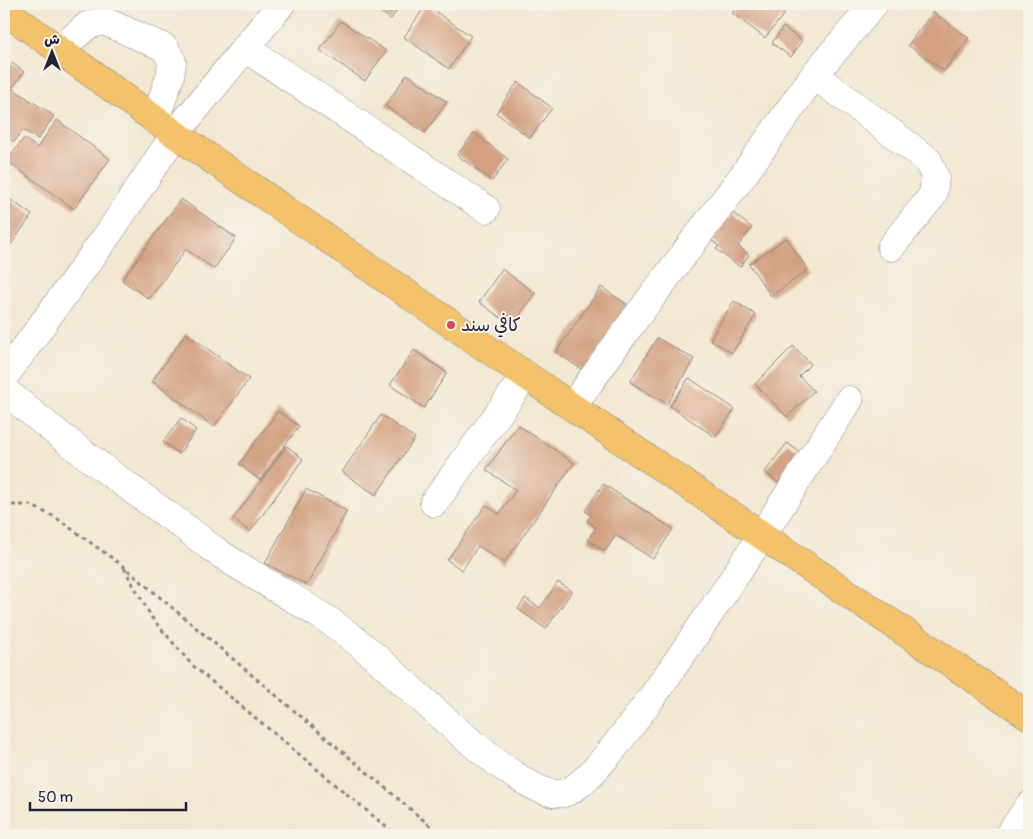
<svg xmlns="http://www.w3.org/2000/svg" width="1033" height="839" viewBox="0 0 1033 839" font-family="Pangolin,'Playpen Sans Arabic',sans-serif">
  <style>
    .building { fill: #d3a182 }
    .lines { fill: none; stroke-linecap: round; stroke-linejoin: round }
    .minor-casing { stroke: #8a8486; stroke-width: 29 }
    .major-casing { stroke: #8a8486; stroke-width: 29 }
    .path { stroke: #8a8486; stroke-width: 3; stroke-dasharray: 4 4; stroke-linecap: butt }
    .minor { stroke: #fff; stroke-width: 28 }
    .major { stroke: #f3c26a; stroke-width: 28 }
    .poi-dot { fill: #d1495b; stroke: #f7f3e8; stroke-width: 2 }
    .labels { text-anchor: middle; stroke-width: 4; stroke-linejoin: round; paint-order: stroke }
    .poi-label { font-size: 18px; fill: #22223b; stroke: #f7f3e8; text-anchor: start }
  </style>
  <rect width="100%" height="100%" fill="#f7f3e8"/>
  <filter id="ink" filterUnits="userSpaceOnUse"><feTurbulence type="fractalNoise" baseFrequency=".02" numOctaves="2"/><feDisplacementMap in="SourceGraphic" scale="10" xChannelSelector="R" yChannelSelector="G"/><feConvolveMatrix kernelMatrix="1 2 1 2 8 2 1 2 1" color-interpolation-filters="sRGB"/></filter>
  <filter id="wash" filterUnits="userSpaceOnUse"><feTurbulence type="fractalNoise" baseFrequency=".0096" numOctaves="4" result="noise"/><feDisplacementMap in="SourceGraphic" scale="20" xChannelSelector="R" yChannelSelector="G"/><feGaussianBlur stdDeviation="1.12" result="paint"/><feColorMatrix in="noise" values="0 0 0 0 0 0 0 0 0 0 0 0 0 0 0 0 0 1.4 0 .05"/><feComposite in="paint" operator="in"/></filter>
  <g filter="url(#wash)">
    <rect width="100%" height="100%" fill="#f2e7d0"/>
    <g id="blocks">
      <path class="building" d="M99 4H112L108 10Z
        M368 4H401L391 19Z
        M739 4H792L765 38 732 13Z
        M426 5 471 36 449 69 404 37Z
        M933 12 969 38 944 71 908 45Z
        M341 21 386 51 365 81 320 50Z
        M783 27 802 40 791 57 772 43Z
        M4 57 24 72 13 87 4 80Z
        M407 74 447 102 425 133 385 106Z
        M518 82 552 108 530 138 496 113Z
        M4 83 54 116 38 139 23 130 14 142 4 135Z
        M57 120 110 159 74 209 7 161 24 138 37 148Z
        M474 133 508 159 492 181 457 155Z
        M4 195 32 215 4 254Z
        M181 199 236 238 214 269 186 249 149 299 122 280Z
        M733 213 752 228 738 246 749 255 740 267 716 249 719 246 711 240Z
        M786 238 808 270 771 296 749 264Z
        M502 269 535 293 512 326 479 302Z
        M601 287 629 306 584 371 556 352Z
        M734 301 756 315 732 353 710 339Z
        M186 333 249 379 214 427 152 381Z
        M657 338 694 359 667 404 630 382Z
        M793 346 811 364 799 376 814 391 787 417 755 384Z
        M414 350 447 373 424 408 390 385Z
        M689 378 735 409 715 437 670 406Z
        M278 411 299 426 260 480 239 464Z
        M381 415 415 438 376 495 342 472Z
        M181 418 196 430 179 454 163 442Z
        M518 425 574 463 504 563 478 546 462 570 447 560 486 505 499 514 516 490 486 470Z
        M787 443 801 453 779 483 765 472Z
        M287 446 303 459 250 532 233 519Z
        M603 484 673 529 653 559 616 535 605 551 588 540 596 527 587 521 591 515 585 511Z
        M306 489 347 511 307 585 265 563Z
        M558 582 572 591 546 629 518 609 525 598 540 608Z"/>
    </g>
  </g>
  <g filter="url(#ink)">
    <use href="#blocks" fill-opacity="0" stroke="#8a8486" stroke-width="1"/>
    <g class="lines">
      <defs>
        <path id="minor" d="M245 48 486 209
          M59 50 88 25 104 21 165 48 172 61 170 77 155 120
          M814 75 928 160 935 177 933 195 891 247
          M4 377 111 230 175 134 281 4
          M4 390C60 437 118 480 179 523 192 532 203 542 216 551 251 575 288 594 323 617 345 631 368 650 388 668 417 694 528 803 564 793 590 786 635 719 652 697 721 600 785 500 849 400
          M572 407 629 327 742 177 814 75 874 4
          M434 503 526 375
          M1009 835 1029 806"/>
        <path id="major" d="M4 10 175 134 572 407 1029 716"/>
      </defs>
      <use href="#minor" class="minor-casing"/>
      <use href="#major" class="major-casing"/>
      <path class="path" d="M4 505H30L55 517 123 566 441 835
        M124 568 152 618 192 665 396 835"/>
      <use href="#minor" class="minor"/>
      <use href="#major" class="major"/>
    </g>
  </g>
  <circle class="poi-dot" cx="451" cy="325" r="5"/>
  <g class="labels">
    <g class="poi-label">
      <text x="461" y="331">كافي سند</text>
    </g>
  </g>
  <rect width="1033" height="839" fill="none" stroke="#f7f3e8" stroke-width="20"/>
  <g transform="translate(52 52)" stroke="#f7f3e8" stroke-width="4" paint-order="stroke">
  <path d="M0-4L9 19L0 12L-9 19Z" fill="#22223b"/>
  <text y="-8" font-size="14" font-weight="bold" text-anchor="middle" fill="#22223b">ش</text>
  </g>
  <path d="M30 802v8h156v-8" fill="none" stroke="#22223b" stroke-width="2.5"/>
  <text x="38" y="802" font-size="15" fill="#22223b" stroke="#f7f3e8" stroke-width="4" paint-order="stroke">50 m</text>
</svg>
